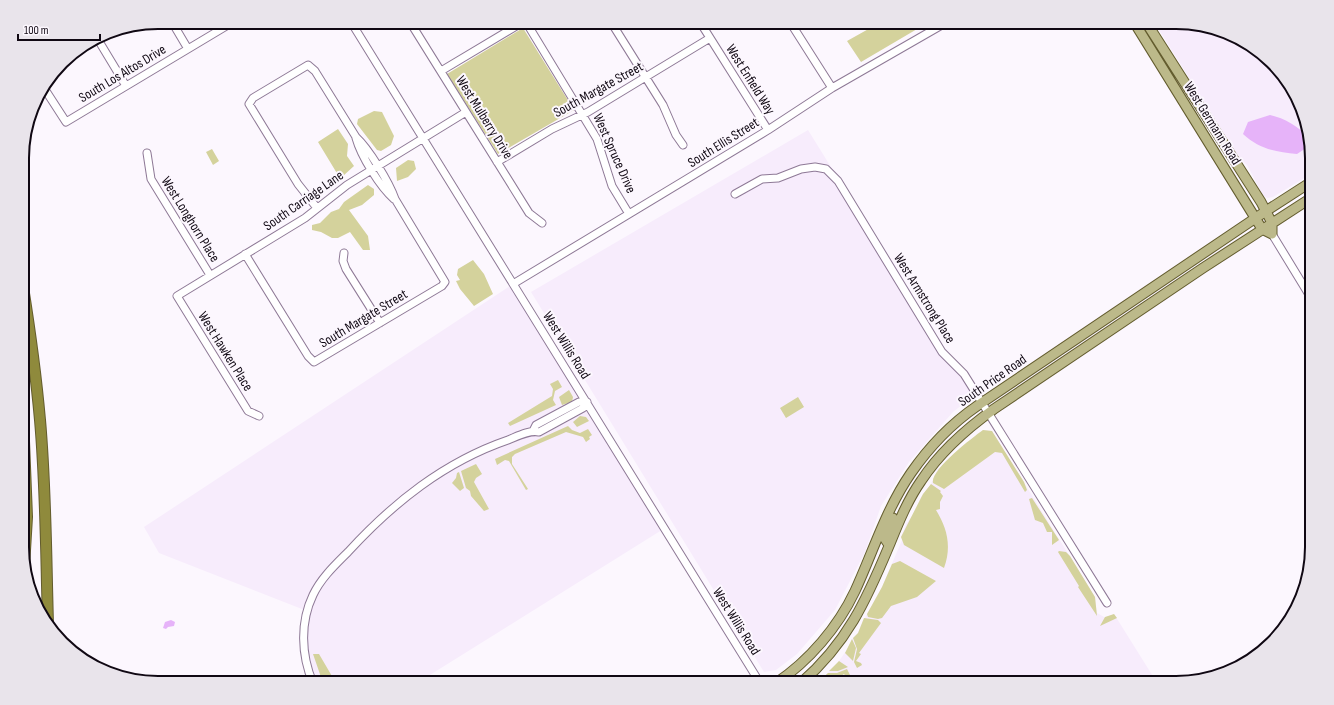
<svg xmlns="http://www.w3.org/2000/svg" width="1334" height="705" viewBox="0 0 1334 705" font-family="'Sofia Sans Condensed',sans-serif">
  <style>
    .built { fill: #f7ecfc }
    .green { fill: #d4d29c }
    .water { fill: #e6b3f9 }
    .lines { fill: none; stroke-linecap: round; stroke-linejoin: round }
    .minor-casing { stroke: #8e7996; stroke-width: 9 }
    .major-casing { stroke: #635c2e; stroke-width: 11 }
    .highway-casing { stroke: #635c2e; stroke-width: 12 }
    .minor { stroke: #fff; stroke-width: 7 }
    .major { stroke: #bcb98a; stroke-width: 9 }
    .highway { stroke: #8f8a3c; stroke-width: 10 }
    .labels { text-anchor: middle; stroke-width: 4; stroke-linejoin: round; paint-order: stroke }
    .street-label { font-size: 14px; fill: #100813; stroke: #fcf7fe }
    .rim { fill: none; stroke: #100813; stroke-width: 2 }
  </style>
  <rect width="100%" height="100%" fill="#fcf7fe"/>
  <path class="built" d="M1154 22H1176L1236 36 1289 82 1311 141V174L1273 197 1267 198 1263 195 1247 165 1238 156Z
    M808 130 973 396 953 412 909 462 881 506 865 552 835 610 797 654 776 670 764 672 531 292Z
    M513 284 665 528 417 683H313L307 666V611L159 553 144 527Z
    M983 430 992 431 1095 597 1097 613 1106 618 1114 614 1154 678 1146 683H817L836 665 849 647 852 639 858 633 861 625 882 587 902 540 901 537 906 524 915 512 921 497 931 484 937 470Z"/>
  <path class="green" d="M881 22H929L861 62 847 41Z
    M523 28 574 110 498 154 447 74Z
    M374 111 382 112 394 136 391 145 381 151 377 150 357 124 358 119Z
    M338 129 348 144 347 156 354 166 343 176 338 175 318 142Z
    M212 149 219 161 213 165 206 152Z
    M408 160 414 161 416 169 408 177 397 181 396 168Z
    M368 185 374 189V195L362 205 349 210 368 236 370 250H363L350 232 338 238H332L321 232 312 230V225L320 223 331 212 339 209 344 202Z
    M473 260 484 274 493 294 474 306 460 289 456 281 460 280 457 275 458 269Z
    M558 380 562 387 555 391 553 400 556 405 510 426 508 423 552 396 553 389 550 384Z
    M569 390 573 397 572 402 562 405 559 397Z
    M798 397 804 407 786 418 780 408Z
    M580 416 586 417 589 421 577 427 573 422Z
    M568 426 572 430 580 433 588 429 592 435 589 437 590 439 586 442 583 437 566 432 515 454 512 457V464L528 489 526 490 509 461 505 460 497 465 495 459Z
    M983 430 992 431 1024 482 1027 490 1025 492 1002 453 995 452 944 489 933 483C930 470 972 438 983 430Z
    M476 464 482 474 476 478 474 482 489 509 484 511 471 496 470 491 466 488 461 471Z
    M459 472 464 488 460 491 452 483 456 478 457 473Z
    M931 484 941 491 940 492 943 496 940 502V509L936 510C947 528 952 546 944 568L904 545 901 537 923 494Z
    M1032 498 1059 540 1052 545V532H1047L1043 523 1035 520 1029 499Z
    M1059 551 1066 552 1070 556 1095 597 1097 616 1078 587 1079 586 1058 552Z
    M900 561 936 581 917 597 891 606 882 618 878 619 868 617 867 614 882 587 892 564Z
    M1114 614 1117 618 1100 626 1105 617Z
    M864 618 878 620 881 623 859 653 861 654 856 661 861 663 862 665 857 668 854 662 857 649 853 638 858 633Z
    M852 639 856 648 853 661 845 653Z
    M313 654H319L336 683H323Z
    M839 661 848 667 838 671H829Z
    M847 669 854 683 850 678 848 679 844 674 830 683H817L828 673H837Z"/>
  <path class="water" d="M1270 115C1284 118 1301 127 1308 139L1306 148 1297 154C1276 152 1259 149 1243 134L1248 122Z
    M171 620 175 622 174 626 168 627 166 629 163 628 165 622Z"/>
  <g class="lines">
    <defs>
      <path id="minor" d="M172 22 188 49
        M351 22 760 683
        M410 22 529 213 542 223
        M526 22 597 139 612 186 629 214
        M611 22 663 105 676 135 683 145
        M700 22 768 130
        M790 22 832 88
        M97 38 126 86
        M441 71 523 22
        M44 88 66 122 233 22
        M356 138C361 156 380 187 394 199
        M147 153 151 179 210 275
        M497 162 552 129 588 112 710 38
        M735 194 762 179 778 178 801 169 815 167 826 169 838 181 942 352 964 374 1107 603
        M1272 234 1311 298
        M344 253 343 261 346 269 380 323
        M245 254 308 356 314 362 442 286 445 282 395 199C389 182 369 149 356 137L315 71 308 65 253 98 249 104 298 184 317 208
        M513 284 768 130 832 88 947 22
        M259 416 248 411 177 296 305 218 347 185 466 112
        M533 431 536 425 579 402H587
        M313 683C301 655 300 622 313 595 321 578 335 565 348 552 393 503 444 462 508 440 518 436 529 430 539 432L583 408 587 402"/>
      <path id="major" d="M1134 22 1262 229 1272 234V223L1261 202 1146 22
        M889 545 885 539 893 518
        M776 683C809 661 838 627 855 591 873 552 886 509 911 473 929 447 951 424 977 406L1266 211 1311 182
        M801 683C847 643 866 601 889 546 898 524 907 501 921 481 940 452 966 429 994 409L1203 268 1311 198"/>
      <path id="highway" d="M23 287C30 331 36 375 40 420 46 488 46 556 48 624
        M23 416 27 517 24 567"/>
    </defs>
    <use href="#minor" class="minor-casing"/>
    <use href="#major" class="major-casing"/>
    <use href="#highway" class="highway-casing"/>
    <use href="#minor" class="minor"/>
    <use href="#major" class="major"/>
    <use href="#highway" class="highway"/>
  </g>
  <g class="labels">
    <g class="street-label">
      <text transform="translate(122 73) rotate(-31)" y="5">South Los Altos Drive</text>
      <text transform="translate(751 79) rotate(58)" y="5">West Enfield Way</text>
      <text transform="translate(598 89) rotate(-29)" y="5">South Margate Street</text>
      <text transform="translate(485 117) rotate(58)" y="5">West Mulberry Drive</text>
      <text transform="translate(1213 123) rotate(58)" y="5">West Germann Road</text>
      <text transform="translate(723 142) rotate(-32)" y="5">South Ellis Street</text>
      <text transform="translate(615 153) rotate(66)" y="5">West Spruce Drive</text>
      <text transform="translate(303 200) rotate(-35)" y="5">South Carriage Lane</text>
      <text transform="translate(191 219) rotate(58)" y="5">West Longhorn Place</text>
      <text transform="translate(925 298) rotate(58)" y="5">West Armstrong Place</text>
      <text transform="translate(363 318) rotate(-31)" y="5">South Margate Street</text>
      <text transform="translate(567 345) rotate(58)" y="5">West Willis Road</text>
      <text transform="translate(226 351) rotate(58)" y="5">West Hawken Place</text>
      <text transform="translate(992 380) rotate(-35)" y="5">South Price Road</text>
      <text transform="translate(737 621) rotate(58)" y="5">West Willis Road</text>
    </g>
  </g>
  <path d="M0 0H1334V705H0ZM158 29H1176A129 129 0 0 1 1305 158V547A129 129 0 0 1 1176 676H158A129 129 0 0 1 29 547V158A129 129 0 0 1 158 29Z" fill="#e9e4eb" fill-rule="evenodd"/>
  <path class="rim" d="M158 29H1176A129 129 0 0 1 1305 158V547A129 129 0 0 1 1176 676H158A129 129 0 0 1 29 547V158A129 129 0 0 1 158 29Z"/>
  <path d="M18 34v6h82v-6" fill="none" stroke="#100813" stroke-width="2"/>
  <text x="24" y="34" font-size="12" fill="#100813" stroke="#fcf7fe" stroke-width="3" paint-order="stroke">100 m</text>
</svg>
